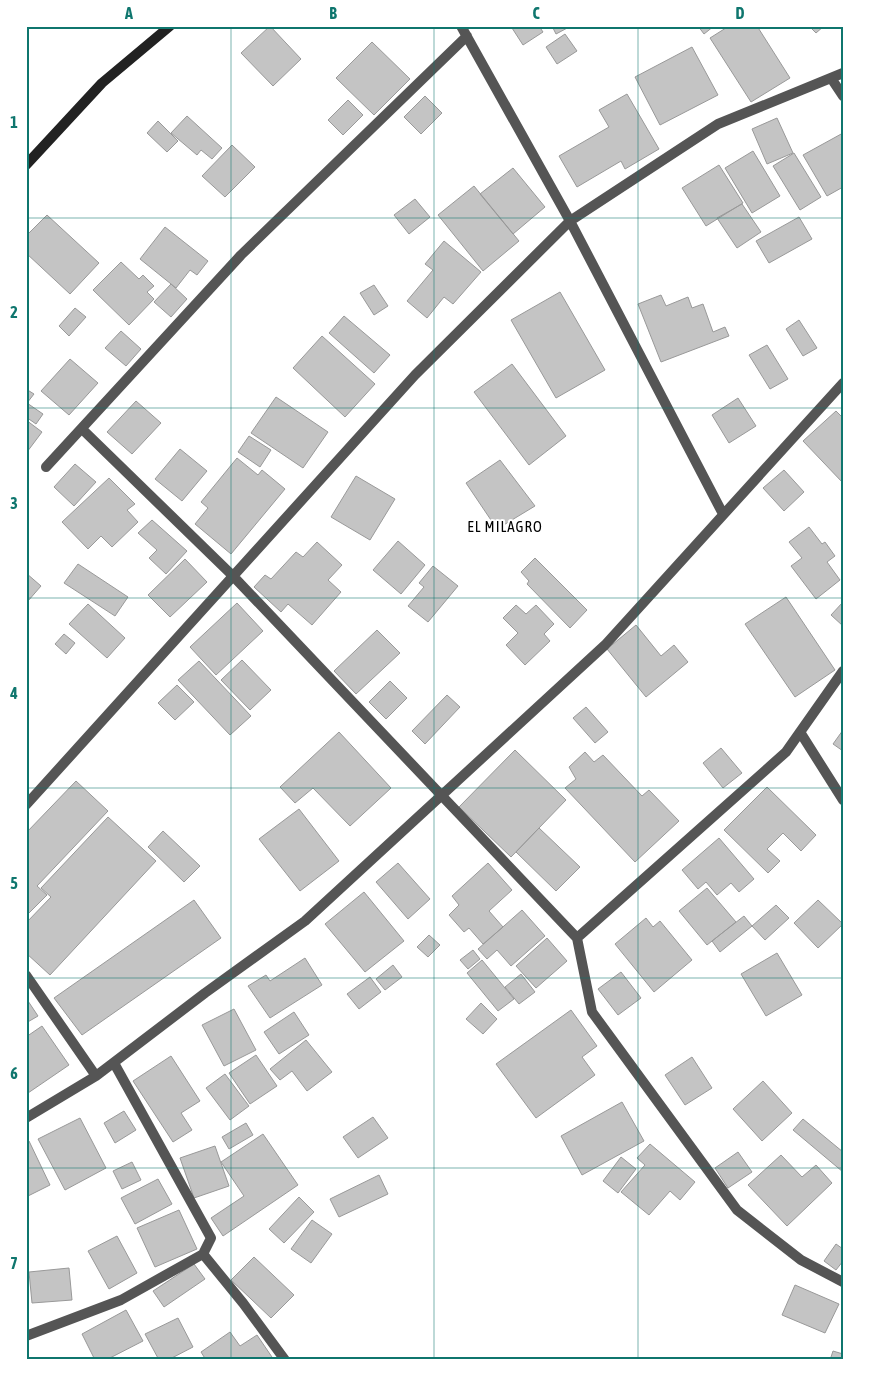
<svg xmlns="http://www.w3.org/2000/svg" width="869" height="1386" viewBox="0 0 869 1386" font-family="'Asap Condensed',sans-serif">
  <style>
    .building { fill: #c4c4c4; stroke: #999 }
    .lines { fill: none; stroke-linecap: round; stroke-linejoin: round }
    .minor { stroke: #555; stroke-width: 10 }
    .secondary { stroke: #222; stroke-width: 10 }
    .grid { fill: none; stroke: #0f766e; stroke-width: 1; stroke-opacity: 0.55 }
    .labels { text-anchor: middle; stroke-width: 4; stroke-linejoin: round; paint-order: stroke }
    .quarter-label { font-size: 15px; letter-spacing: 1px; fill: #000; stroke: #fff }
    .neatline { fill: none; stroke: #0f766e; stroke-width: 2 }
    .grid-label { font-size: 16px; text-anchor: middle; font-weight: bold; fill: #0f766e }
  </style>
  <rect width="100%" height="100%" fill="#fff"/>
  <path class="building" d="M270 26 301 59 273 86 241 53Z
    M514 26H539L543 32 523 45 512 28Z
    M552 26H571L556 34Z
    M698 26H714L704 34Z
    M729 26H757L790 78 751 102 710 38Z
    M809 26H824L816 33Z
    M565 34 577 51 557 64 546 47Z
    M372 42 410 79 374 115 336 78Z
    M692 47 718 95 660 125 635 77Z
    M627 94 659 149 625 169 621 161 577 187 559 156 609 127 599 110Z
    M425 96 442 113 421 134 404 117Z
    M348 100 363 115 343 135 328 120Z
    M187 116 222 148 212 159 201 150 197 155 171 133Z
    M777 118 793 153 767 164 752 129Z
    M158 121 178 141 167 152 147 133Z
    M843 133V187L827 196 803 155Z
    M232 145 255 167 225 197 202 176Z
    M753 151 780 196 752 213 725 168Z
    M794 153 821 197 800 210 773 166Z
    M719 165 743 203 706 226 682 188Z
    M513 168 545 207 513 234 480 194Z
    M474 186 519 241 483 271 438 215Z
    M415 199 430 217 409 234 394 215Z
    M742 204 761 232 737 248 717 218Z
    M47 215 99 263 70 294 26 253V236Z
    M799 217 812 239 769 263 756 241Z
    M165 227 208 261 197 275 190 270 176 288 140 259Z
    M444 241 481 272 453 304 444 297 427 318 407 301 433 270 425 264Z
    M121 262 139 279 143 275 154 286 147 292 154 299 129 325 93 290Z
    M171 284 187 299 171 317 154 302Z
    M374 285 388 306 374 315 360 293Z
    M560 292 605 370 556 398 511 320Z
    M661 295 666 306 688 297 692 308 703 304 713 332 725 327 729 336 661 362 638 304Z
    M75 308 86 317 69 336 59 326Z
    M344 316 390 355 374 373 329 333Z
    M799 320 817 348 803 356 786 329Z
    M121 331 141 349 126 366 105 348Z
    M322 336 375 384 345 417 293 368Z
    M767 345 788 379 770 389 749 355Z
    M70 359 98 383 69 415 41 391Z
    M512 364 566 436 529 465 474 392Z
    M26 389 34 394 27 403 43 414 36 424 26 417Z
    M276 397 328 432 303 468 251 433Z
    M738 398 756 426 729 443 712 415Z
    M136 401 161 423 132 454 107 432Z
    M836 411 843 418V483L803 441Z
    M26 420 42 432 27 452 26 451Z
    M249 436 271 450 260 467 238 452Z
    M180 449 207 471 182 501 155 479Z
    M237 458 258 475 262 470 285 489 231 554 195 524 208 508 201 502Z
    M500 460 535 506 497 529 466 483Z
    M75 464 96 482 74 506 54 487Z
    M784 470 804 492 784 511 763 488Z
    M356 476 395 499 370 540 331 517Z
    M109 478 135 504 127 510 138 522 112 547 101 536 88 549 62 522Z
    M152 520 187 551 166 574 149 558 157 550 138 533Z
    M809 527 822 544 825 542 835 556 827 562 840 580 816 599 791 566 802 558 789 542Z
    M398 541 425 565 401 594 373 570Z
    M317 542 342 565 328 580 341 592 312 625 288 604 281 612 254 587 265 575 271 579 296 552 303 557Z
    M535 558 587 610 570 628 527 584 529 581 521 572Z
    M185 559 207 582 170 617 148 595Z
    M78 564 128 597 115 616 64 583Z
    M433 566 458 586 428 622 408 606 424 587 419 583Z
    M26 573 41 586 28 601 26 599Z
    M786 597 835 670 795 697 745 624Z
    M843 602V626L831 615Z
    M237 603 263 631 216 675 190 647Z
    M88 604 125 638 107 658 69 624Z
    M516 605 526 614 536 605 554 624 544 634 550 641 525 665 506 645 518 633 503 618Z
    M636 625 661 656 674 645 688 662 646 697 607 649Z
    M377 630 400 653 356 694 334 671Z
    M64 634 75 643 66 654 55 644Z
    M242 660 271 690 250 710 221 680Z
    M199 661 251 716 230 735 178 680Z
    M390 681 407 698 386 719 369 702Z
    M177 685 194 702 175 720 158 703Z
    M447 695 460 707 425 744 412 731Z
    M586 707 608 732 595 743 573 718Z
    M843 730V751L833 744Z
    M339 732 391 788 350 826 313 788 295 803 280 787Z
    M721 748 742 773 723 788 703 763Z
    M515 750 566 800 511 857 459 807Z
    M585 752 594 762 603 755 642 796 649 790 679 821 635 862 565 788 576 779 569 767Z
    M76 781 108 811 37 886 47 895 26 916V833Z
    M767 787 816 835 801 851 783 833 767 849 780 861 768 873 724 830Z
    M299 809 339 861 300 891 259 839Z
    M108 817 156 861 50 975 26 953V923L51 897 41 888Z
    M539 828 580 867 556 891 516 852Z
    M163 831 200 866 184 882 148 847Z
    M719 838 754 879 739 892 731 883 717 895 706 882 698 889 682 870Z
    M398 863 430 899 408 919 376 882Z
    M488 863 512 890 489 911 503 927 483 944 469 928 464 932 449 915 459 905 452 896Z
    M707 888 736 922 707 945 679 911Z
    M364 892 404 941 365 972 325 924Z
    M194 900 221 938 82 1035 54 998Z
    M818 900 843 924 818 948 794 923Z
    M776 905 789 918 765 940 752 926Z
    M522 910 545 936 511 966 497 950 487 959 478 949Z
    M744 916 752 926 720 952 712 941Z
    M646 918 653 927 660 921 692 960 654 992 615 944Z
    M429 935 440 945 428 957 417 947Z
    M547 938 567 961 536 988 516 966Z
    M473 950 480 959 468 969 460 960Z
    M777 953 802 995 766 1016 741 974Z
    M305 958 322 985 270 1018 248 986 266 975 270 981Z
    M482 960 514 999 498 1011 467 973Z
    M393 965 402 977 385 990 376 979Z
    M621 972 641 998 618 1015 598 989Z
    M521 974 535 992 519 1004 505 987Z
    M370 977 381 992 359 1009 347 994Z
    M26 998 38 1016 26 1023Z
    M481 1003 497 1019 483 1034 466 1019Z
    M234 1009 256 1050 224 1066 202 1025Z
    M571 1010 597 1046 582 1057 595 1075 536 1118 496 1064Z
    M294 1012 309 1035 279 1054 264 1032Z
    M42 1026 69 1065 28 1093 26 1092V1037Z
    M306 1040 332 1072 307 1091 292 1071 280 1080 270 1069Z
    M256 1055 277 1086 250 1104 229 1073Z
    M171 1056 200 1101 181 1113 192 1130 173 1142 133 1081Z
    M692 1057 712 1088 685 1105 665 1075Z
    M225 1074 249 1106 230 1120 206 1088Z
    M763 1081 792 1113 762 1141 733 1109Z
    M622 1102 644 1141 582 1175 561 1136Z
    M124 1111 136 1130 115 1143 104 1123Z
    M373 1117 388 1138 358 1158 343 1137Z
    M80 1118 106 1168 65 1190 38 1139Z
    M803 1119 843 1152V1172L793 1130Z
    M246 1123 253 1135 229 1149 222 1137Z
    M263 1134 298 1185 223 1236 211 1218 244 1196 221 1162Z
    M29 1141 50 1185 26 1197V1142Z
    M650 1144 695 1182 680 1200 670 1191 649 1215 621 1192 645 1165 637 1158Z
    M215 1146 229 1186 194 1198 180 1158Z
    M738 1152 752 1172 728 1188 715 1168Z
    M781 1155 802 1177 816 1165 832 1183 787 1226 748 1185Z
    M621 1157 636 1169 618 1193 603 1181Z
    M132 1162 141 1180 122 1189 113 1171Z
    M379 1175 388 1194 339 1217 330 1199Z
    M158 1179 172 1204 135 1224 121 1198Z
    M299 1197 314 1212 284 1243 269 1229Z
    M179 1210 197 1249 155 1267 137 1228Z
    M312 1220 332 1234 311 1263 291 1249Z
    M117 1236 137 1273 109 1289 88 1251Z
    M836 1244 843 1249V1261L836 1270 824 1261Z
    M254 1257 294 1295 271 1318 231 1280Z
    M194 1264 205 1279 164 1307 153 1291Z
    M69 1268 72 1300 32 1303 29 1272Z
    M795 1285 839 1304 825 1333 782 1315Z
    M126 1310 143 1341 106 1360H95L82 1334Z
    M178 1318 193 1347 168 1360H159L145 1334Z
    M230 1332 240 1346 257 1335 274 1360H206L201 1352Z
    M833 1351 843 1354V1360H830Z"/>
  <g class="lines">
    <path class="minor" d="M461 26 570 221 723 514
      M831 78 843 96
      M82 429 233 576 577 938 592 1012 737 1210 801 1260 843 1282
      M46 467 241 255 467 36
      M800 732 843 800
      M26 805 415 375 570 221 718 124 843 73
      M577 938 786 752 843 671
      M26 975 96 1076
      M26 1118 96 1076 205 993 305 921 605 645 843 383
      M203 1254 243 1303 285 1360
      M26 1336 121 1300 203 1254 211 1238 114 1063"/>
    <path class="secondary" d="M26 165 102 83 170 26"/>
  </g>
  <path class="grid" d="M231 26V1360M434 26V1360M638 26V1360M26 218H843M26 408H843M26 598H843M26 788H843M26 978H843M26 1168H843"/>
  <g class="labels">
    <g class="quarter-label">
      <text x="505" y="532">EL MILAGRO</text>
    </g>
  </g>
  <rect width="869" height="1386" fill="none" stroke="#ffffff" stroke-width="55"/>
  <rect x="28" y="28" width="814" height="1330" class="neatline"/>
  <g class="grid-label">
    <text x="129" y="19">A</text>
    <text x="333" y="19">B</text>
    <text x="536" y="19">C</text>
    <text x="740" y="19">D</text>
    <text x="14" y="128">1</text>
    <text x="14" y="318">2</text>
    <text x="14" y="509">3</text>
    <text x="14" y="699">4</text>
    <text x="14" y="889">5</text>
    <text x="14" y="1079">6</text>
    <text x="14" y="1269">7</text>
  </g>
</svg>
